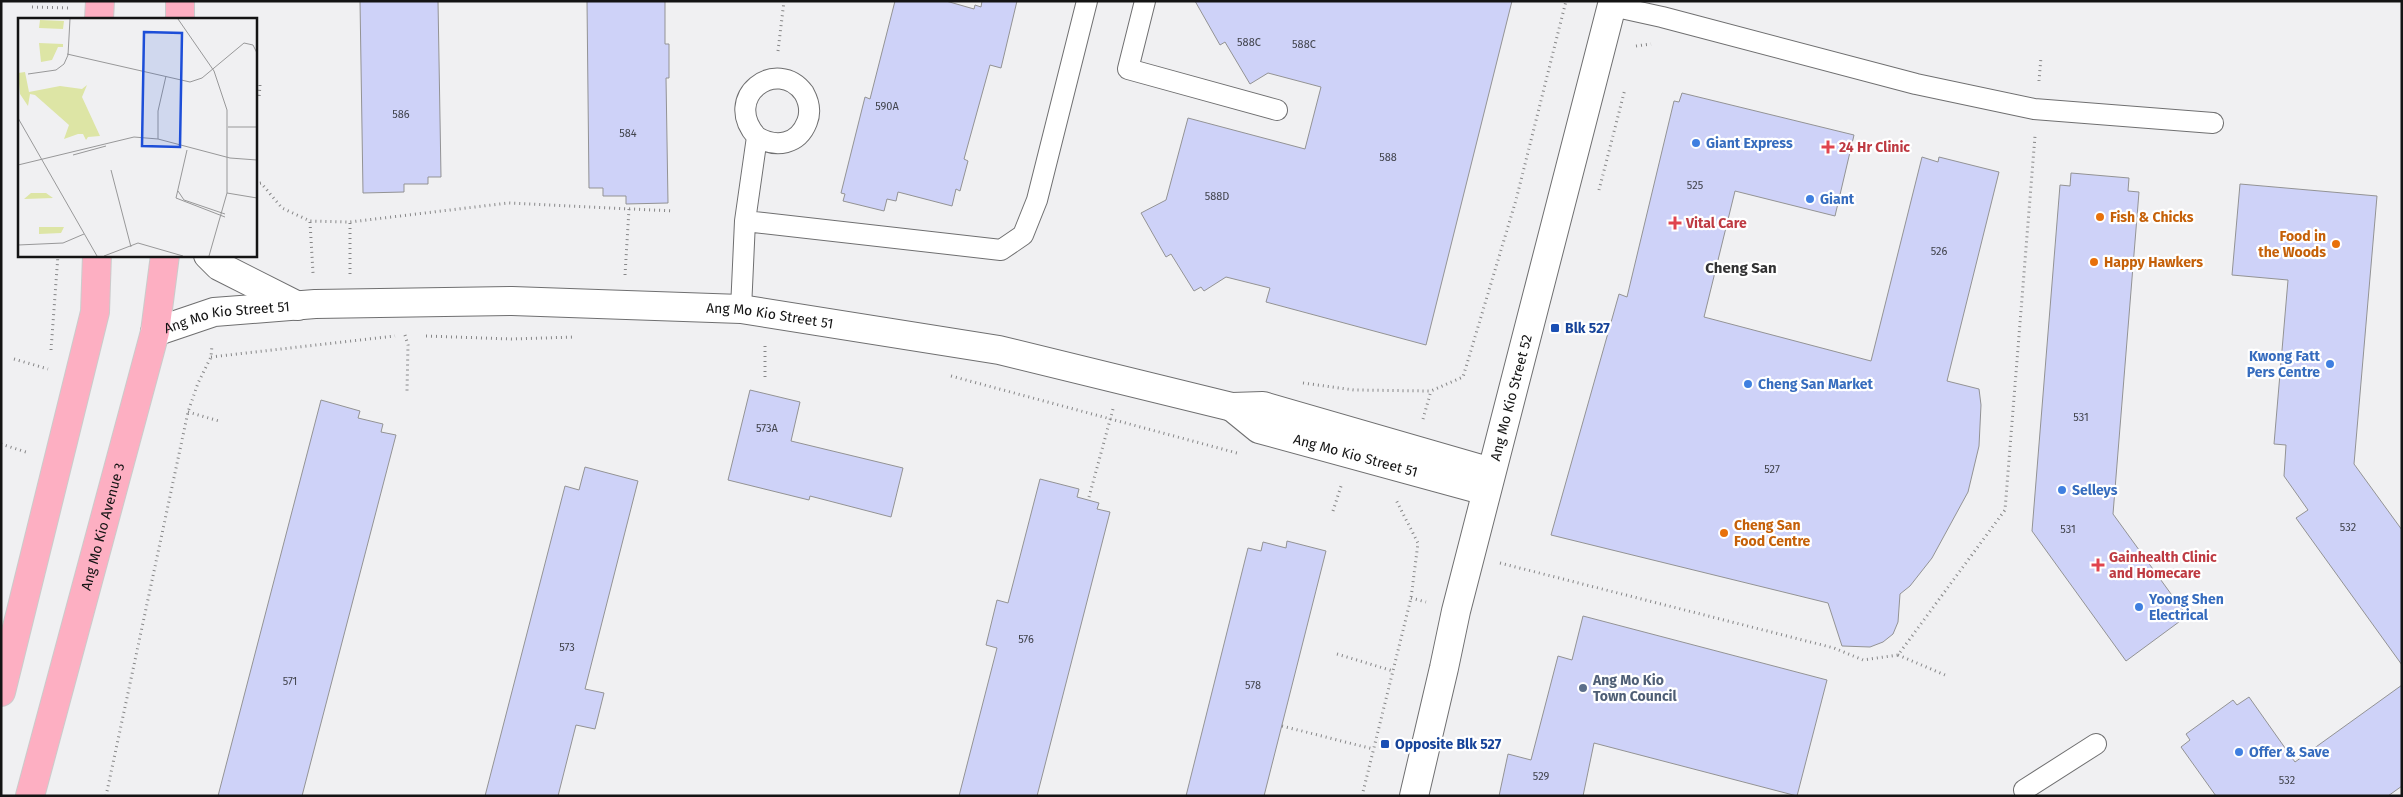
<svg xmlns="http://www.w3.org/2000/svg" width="2403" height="797" viewBox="0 0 2403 797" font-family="'Fira Sans',sans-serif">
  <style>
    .building { fill: #ced2f8; stroke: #939394 }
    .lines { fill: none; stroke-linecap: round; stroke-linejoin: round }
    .service-casing { stroke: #6f6f70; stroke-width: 22 }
    .minor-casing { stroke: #6f6f70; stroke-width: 30 }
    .primary-casing { stroke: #cbcbcb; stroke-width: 30 }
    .path { stroke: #868687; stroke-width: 3; stroke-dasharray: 1 4; stroke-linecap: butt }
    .service { stroke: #fff; stroke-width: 20 }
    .minor { stroke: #fff; stroke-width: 28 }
    .primary { stroke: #fdafc2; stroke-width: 28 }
    .shop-dot { fill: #3f7fe0; stroke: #fff; stroke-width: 2 }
    .health-dot { fill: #e0444e; stroke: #fff; stroke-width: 2 }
    .food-dot { fill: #e8710a; stroke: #fff; stroke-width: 2 }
    .transit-dot { fill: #1a4fb4; stroke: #fff; stroke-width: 2 }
    .service-dot { fill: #5c6f8a; stroke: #fff; stroke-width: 2 }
    .labels { text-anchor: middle; stroke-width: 4.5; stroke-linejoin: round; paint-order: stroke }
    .number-label { font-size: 11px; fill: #42444d }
    .shop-label { font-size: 14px; font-weight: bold; fill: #366cbe; stroke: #fff; text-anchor: start }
    .health-label { font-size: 14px; font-weight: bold; fill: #be3a42; stroke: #fff; text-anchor: start }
    .food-label { font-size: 14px; font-weight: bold; fill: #c56008; stroke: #fff; text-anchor: start }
    .street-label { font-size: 14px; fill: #141414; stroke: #fff }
    .transit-label { font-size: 14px; font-weight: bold; fill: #164399; stroke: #fff; text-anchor: start }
    .service-label { font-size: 14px; font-weight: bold; fill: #4e5e75; stroke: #fff; text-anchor: start }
    .neighbourhood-label { font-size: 15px; font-weight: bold; fill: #323233; stroke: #fff }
    .inset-road { fill: none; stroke: #989899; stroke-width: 1 }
    .view { fill: #1d4ed8; fill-opacity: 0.15; stroke: #1d4ed8; stroke-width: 2.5 }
    .inset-edge { fill: none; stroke: #141414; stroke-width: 2.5 }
  </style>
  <rect width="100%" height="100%" fill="#f0f0f2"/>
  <path class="building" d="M360 1H438L441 177H428V184H404V192L363 193Z
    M587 1H665V44H669V78H666L668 203 626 204V196H603V188H589Z
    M895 1H946L974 9 975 5 981 7 982 1H1017L1001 68 990 65 964 159 968 161 960 191 956 189 952 206 898 192 896 201 887 199 884 211 843 201 845 194 841 193 865 97 870 99Z
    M1195 1H1512L1426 345 1266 302 1270 288 1226 277 1204 291 1201 287 1194 291 1171 254 1166 257 1141 213 1166 200 1188 118 1305 149 1321 87 1268 73 1250 84 1225 42 1220 45Z
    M1682 93 1854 135 1835 216 1735 191 1704 317 1871 361 1922 157 1938 162 1939 157 1999 172 1947 381 1979 389 1981 405 1979 446 1968 492 1932 558 1910 586 1900 594 1898 622 1893 634 1883 642 1870 647 1842 646 1828 603 1551 535 1619 294 1627 297 1674 101 1679 102Z
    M2071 173 2129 178 2128 191 2139 192 2113 514 2187 616 2126 661 2032 531 2060 185 2070 186Z
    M2240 184 2377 196 2354 464 2402 530V665L2296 518 2308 510 2284 476 2286 445 2274 444 2288 280 2232 275Z
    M750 390 800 402 791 441 903 468 891 517 810 496 809 500 728 480Z
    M321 400 360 411 358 418 383 424 381 432 396 435 302 796H218Z
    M585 467 638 481 585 689 604 693 595 729 576 725 558 796H485L565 486 579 490Z
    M1040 479 1079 489 1077 497 1099 503 1097 509 1110 512 1074 652 1037 796H959L997 648 986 645 997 600 1008 603Z
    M1287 541 1326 551 1264 796H1186L1248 548 1261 551 1263 542 1286 548Z
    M1583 616 1827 680 1797 796 1594 743 1583 796H1499L1508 754 1531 760 1558 656 1572 660Z
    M2402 685V786L2388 796H2216L2181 747 2190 740 2186 734 2233 700 2237 705 2249 697 2295 762Z"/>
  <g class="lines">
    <defs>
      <path id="service" d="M1145 1 1128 69 1277 110
        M1612 6 1662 17 1916 84 2034 109 2213 123
        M745 221 1001 250 1023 235 1037 200 1087 1
        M741 309 745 221 757 137C721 97 777 56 804 93 809 102 811 112 807 122 798 145 776 148 757 137
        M2024 790 2096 744"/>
      <g id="minor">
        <path d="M208 255 219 266 298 306"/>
        <path id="s1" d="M155 332 214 312 315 304 512 301 741 309 999 350 1232 407 1263 406 1491 472"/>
        <path id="s2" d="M1232 407 1259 429 1486 491"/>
        <path id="s3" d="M1414 796 1444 668 1456 611 1613 1"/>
      </g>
      <g id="primary">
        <path d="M99 19 100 1"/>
        <path d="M180 19V1"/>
        <path d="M1 692 95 312 97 255"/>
        <path id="s4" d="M30 796 155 332 165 255"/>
      </g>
    </defs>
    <use href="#service" class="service-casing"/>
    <use href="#minor" class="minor-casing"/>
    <use href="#primary" class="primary-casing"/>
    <path class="path" d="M32 7 69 8
      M1636 46 1651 44
      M778 51 784 1
      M2039 81 2041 57
      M255 85H260L259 98H255
      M255 184 261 183 282 208 310 221 350 222 508 203 673 211
      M1599 190 1625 89
      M310 222 313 273
      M350 274V222
      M625 275 629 209
      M405 335 408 345 407 391
      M426 336 511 339 575 337
      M51 350 58 255
      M211 357 395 336
      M14 359 48 369
      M951 376 1237 453
      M765 377V343
      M1303 383 1354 390 1431 391 1463 377 1516 200 1566 1
      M188 412 219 421
      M1423 419 1431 391
      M1 444 29 453
      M1089 497 1113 409
      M1333 511 1342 483
      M1500 563 1834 648 1863 660 1898 655 2005 510 2035 136
      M1411 598 1426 602
      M1337 654 1393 671
      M1898 655 1945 675
      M1282 726 1373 749
      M106 796 188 412 198 383 211 357 212 345
      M1362 796 1411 598 1418 543 1395 498"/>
    <use href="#service" class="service"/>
    <use href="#minor" class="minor"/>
    <use href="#primary" class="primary"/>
  </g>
  <g class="shop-dot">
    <circle cx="1696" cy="143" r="5"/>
    <circle cx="1810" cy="199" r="5"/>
    <circle cx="2330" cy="364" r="5"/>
    <circle cx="1748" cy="384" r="5"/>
    <circle cx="2062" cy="490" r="5"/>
    <circle cx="2139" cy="607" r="5"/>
    <circle cx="2239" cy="752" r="5"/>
  </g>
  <g class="health-dot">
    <path d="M1825.5 139.5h5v5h5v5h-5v5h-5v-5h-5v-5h5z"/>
    <path d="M1672.5 215.5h5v5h5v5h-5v5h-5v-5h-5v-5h5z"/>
    <path d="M2095.5 557.5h5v5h5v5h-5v5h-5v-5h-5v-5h5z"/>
  </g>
  <g class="food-dot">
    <circle cx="2100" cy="217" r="5"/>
    <circle cx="2336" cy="244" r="5"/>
    <circle cx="2094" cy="262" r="5"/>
    <circle cx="1724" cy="533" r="5"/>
  </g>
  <g class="transit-dot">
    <rect x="1550" y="323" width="10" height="10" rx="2.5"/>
    <rect x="1380" y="739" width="10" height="10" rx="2.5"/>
  </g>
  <circle class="service-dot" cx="1583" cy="688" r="5"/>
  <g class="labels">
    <g class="number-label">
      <text x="1249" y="46">588C</text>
      <text x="1304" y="48">588C</text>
      <text x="887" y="110">590A</text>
      <text x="401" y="118">586</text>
      <text x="628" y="137">584</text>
      <text x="1388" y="161">588</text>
      <text x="1695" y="189">525</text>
      <text x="1217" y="200">588D</text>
      <text x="1939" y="255">526</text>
      <text x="2081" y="421">531</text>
      <text x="767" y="432">573A</text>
      <text x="1772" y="473">527</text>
      <text x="2348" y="531">532</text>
      <text x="2068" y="533">531</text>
      <text x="1026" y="643">576</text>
      <text x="567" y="651">573</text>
      <text x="290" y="685">571</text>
      <text x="1253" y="689">578</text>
      <text x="1541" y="780">529</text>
      <text x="2287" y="784">532</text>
    </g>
    <g class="shop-label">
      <text x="1706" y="148">Giant Express</text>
      <text x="1820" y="204">Giant</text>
      <text x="2320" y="361" text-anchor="end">Kwong Fatt<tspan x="2320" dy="16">Pers Centre</tspan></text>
      <text x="1758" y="389">Cheng San Market</text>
      <text x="2072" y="495">Selleys</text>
      <text x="2149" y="604">Yoong Shen<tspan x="2149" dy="16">Electrical</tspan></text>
      <text x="2249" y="757">Offer &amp; Save</text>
    </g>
    <g class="health-label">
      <text x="1839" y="152">24 Hr Clinic</text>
      <text x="1686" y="228">Vital Care</text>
      <text x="2109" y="562">Gainhealth Clinic<tspan x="2109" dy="16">and Homecare</tspan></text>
    </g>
    <g class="food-label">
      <text x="2110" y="222">Fish &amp; Chicks</text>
      <text x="2326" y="241" text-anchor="end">Food in<tspan x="2326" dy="16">the Woods</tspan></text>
      <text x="2104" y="267">Happy Hawkers</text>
      <text x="1734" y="530">Cheng San<tspan x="1734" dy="16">Food Centre</tspan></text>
    </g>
    <g class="street-label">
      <text dy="5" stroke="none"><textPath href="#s1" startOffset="619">Ang Mo Kio Street 51</textPath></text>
      <text dy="5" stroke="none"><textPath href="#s1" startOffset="74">Ang Mo Kio Street 51</textPath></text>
      <text dy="5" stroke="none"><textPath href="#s3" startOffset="410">Ang Mo Kio Street 52</textPath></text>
      <text dy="5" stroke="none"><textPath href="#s2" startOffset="135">Ang Mo Kio Street 51</textPath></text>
      <text dy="5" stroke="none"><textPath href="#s4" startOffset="279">Ang Mo Kio Avenue 3</textPath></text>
    </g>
    <g class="transit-label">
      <text x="1565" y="333">Blk 527</text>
      <text x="1395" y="749">Opposite Blk 527</text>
    </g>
    <g class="service-label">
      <text x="1593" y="685">Ang Mo Kio<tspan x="1593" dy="16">Town Council</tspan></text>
    </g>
    <g class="neighbourhood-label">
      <text x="1741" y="273">Cheng San</text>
    </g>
  </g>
  <g transform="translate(18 18)">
    <rect width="239" height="239" fill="#f0f0f2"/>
    <path d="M22 2 46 3 45 11 21 10ZM21 25 45 26V29H40L34 42 23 44ZM7 54 11 74 42 68 64 71 69 67 64 79 82 118 70 119 68 122 65 116H60L46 121 51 107 17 77 12 76 10 88 2 76 0 55ZM13 175H28L35 180 6 181ZM21 209H46L43 215 21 216Z" fill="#dde5a5"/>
    <path class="inset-road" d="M160 1 196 53 209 92V175L191 238M49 36 172 64 184 60 226 25 235 27 239 35M10 56 38 52 46 46 50 37 52 1M0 100 79 238M210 109H239M140 121V93L148 58M169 132 158 180 207 199M55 137 88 128M0 147 116 119 140 121 212 140 239 142M93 152 113 229M160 173 166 182 207 196M209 175 239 180M0 227 45 225 66 216M86 238 120 225 165 238"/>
    <path class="view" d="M126 14 164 15 162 129 124 128Z"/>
    <rect width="239" height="239" class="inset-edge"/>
  </g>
  <rect width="2403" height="797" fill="none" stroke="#141414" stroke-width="5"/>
</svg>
